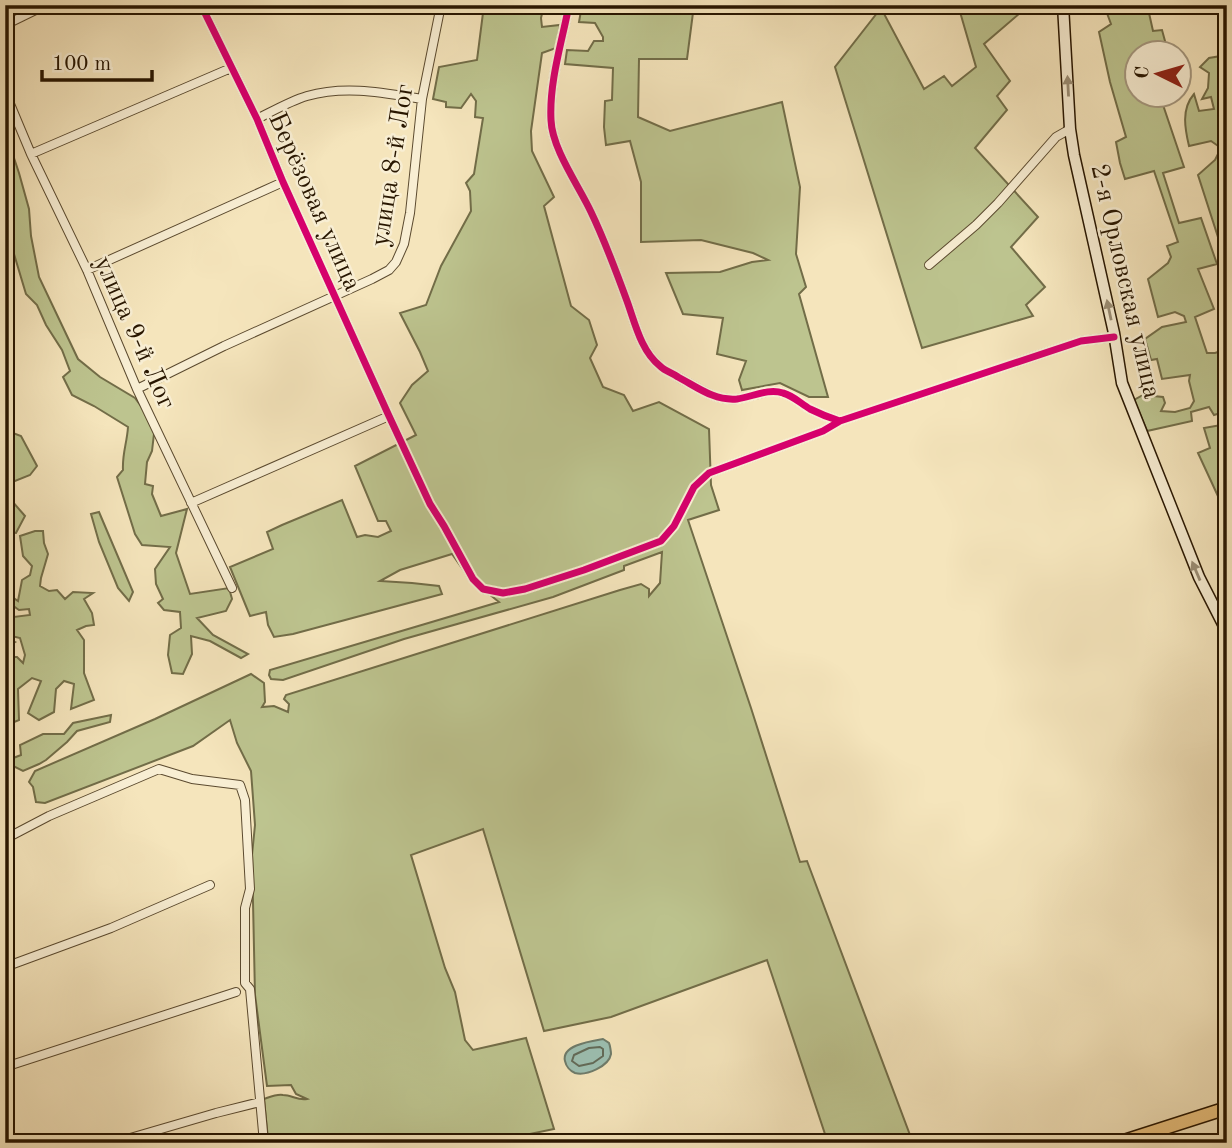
<svg xmlns="http://www.w3.org/2000/svg" width="1232" height="1148" viewBox="0 0 1232 1148" font-family="'Old Standard TT',serif">
  <style>
    .green { fill: #bdc48f; stroke: #726d48; stroke-width: 2 }
    .water { fill: #9cbfb1; stroke: #6e7b6a; stroke-width: 2 }
    .lines { fill: none; stroke-linecap: round; stroke-linejoin: round }
    .shore { stroke: #626a58; stroke-width: 2 }
    .street-casing { stroke: #5b4a2f; stroke-width: 10 }
    .secondary-casing { stroke: #281600; stroke-width: 13 }
    .primary-casing { stroke: #281600; stroke-width: 15 }
    .street { stroke: #f8eed3; stroke-width: 8 }
    .secondary { stroke: #f8eed3; stroke-width: 10 }
    .primary { stroke: #eac27e; stroke-width: 12 }
    .cycleway-casing { stroke: #f8eed3; stroke-width: 11 }
    .cycleway { stroke: #d6006c; stroke-width: 7 }
    .oneway { fill: #9a8d74 }
    .labels { text-anchor: middle; stroke-width: 5; stroke-linejoin: round; paint-order: stroke }
    .street-label { font-size: 26px; fill: #281600; stroke: #f8eed3 }
  </style>
  <rect width="100%" height="100%" fill="#f5e5bc"/>
  <filter id="stains"><feTurbulence type="fractalNoise" baseFrequency=".00286" numOctaves="4"/><feColorMatrix values="0 0 0 0 .2 0 0 0 0 .09 0 0 0 0 .02 0 0 0 .5 -.17"/></filter>
  <radialGradient id="worn" r=".72"><stop offset=".6" stop-color="#630" stop-opacity="0"/><stop offset="1" stop-color="#630" stop-opacity=".3"/></radialGradient>
  <path class="green" d="M484 5H544L541 18 542 27 560 25 556 48 542 53 531 131 532 151 554 197 544 206 571 306 589 320 597 345 590 358 603 387 624 395 633 411 659 402 709 429 711 485 719 510 688 520 751 708 800 862 807 861 913 1143H828L767 960 611 1017 544 1031 483 829 411 855 445 968 455 992 465 1040 473 1050 526 1038 554 1129 486 1143H272L268 1139 264 1099C270 1097 276 1094 283 1095 292 1095 298 1101 307 1099L296 1094 291 1085 267 1086 255 995 252 855 255 825 251 771 237 743 230 720 193 746 45 803 36 802 33 787 29 782 35 771 155 719 251 674 264 683 265 702 262 707 274 706 288 712 289 704 284 699 286 695 620 590 641 584 649 589V596L660 583 662 552 624 566V570L553 597 404 639 283 680 271 679 269 675 270 670 499 602 469 578 452 554 400 570 380 581 412 583 439 586 442 594 293 634 274 637 268 625 266 612 250 616 230 567 273 549 267 532 282 525 342 500 357 537 365 535 378 537 391 531 386 521H378L355 466 416 435 400 403 412 385 428 371 420 352 400 313 426 305 441 266 471 211 470 191 466 183 474 174 483 118 475 117 476 101 471 94 461 108 446 107V102L433 99 439 67 477 60Z
    M582 5H694L687 59H639L638 117 670 131 782 102 800 187 796 254 806 287 799 294 828 397H809L780 383 742 390 739 380 746 361 717 354 723 318 683 314 666 273 720 272 752 262 768 260 753 253 701 240 641 242V182L630 141 606 145 604 127 605 101 612 100 613 68 565 64 567 50 588 51 594 41H603V37L595 23 579 22Z
    M958 5H1026L1027 7 984 44 1010 81 997 96 1007 110 975 148 1038 217 1011 247 1045 287 1026 305 1033 316 922 348 835 67 881 8 924 89 944 76 952 86 976 67Z
    M1104 5H1156L1158 9 1149 13 1153 31 1162 30 1168 52H1138V94L1165 95 1160 96 1184 167 1163 173 1179 223 1201 218 1217 264 1198 269 1214 309 1195 317 1207 353H1215L1227 349V411L1214 415 1209 407 1191 412 1192 421 1147 431 1134 400 1143 395 1163 397 1165 403 1161 411 1175 412 1190 408 1194 401 1189 381 1190 375 1162 379 1157 359 1151 360 1145 339 1162 327 1186 322 1184 316 1175 312 1158 317 1148 279 1168 263 1171 257 1167 246 1178 242 1154 171 1125 179 1120 163 1116 142 1126 137 1110 82 1099 32 1111 24Z
    M1227 55V64L1225 66 1227 72V265L1198 175 1215 160 1221 148 1211 141 1189 146C1185 129 1181 109 1194 94L1199 111 1214 109 1211 97 1202 99 1208 88 1209 73 1200 67 1209 58Z
    M5 106 12 152 19 173 29 209 31 236 39 277 78 359 100 377 135 398 155 425 152 451 147 462 145 484 153 486 152 494 161 516 187 509 176 553 190 594 229 588 232 599 226 611 197 618 213 635 248 654 241 658 210 641 191 636 192 654 183 674 172 673 168 655 170 635 181 628 180 612 164 610 158 603 163 599 156 584 155 569 170 547 142 545 135 534 117 477 123 470C122 454 127 443 128 427L94 406 72 395 63 377 70 371 62 350 46 325 37 305 26 294 14 254 12 221 5 212V171L10 163 5 154Z
    M1227 424V506L1223 507 1198 453 1210 448 1204 428Z
    M5 430 21 436 37 466 30 475 5 485Z
    M5 493 25 516 16 533 5 532 7 514 5 513Z
    M99 512 133 592 129 601 118 588 99 542 91 514Z
    M35 531H43L44 543 48 554 41 578 40 586 49 591 57 590 65 599 73 592 93 593 84 599 92 613 94 625 86 626 77 630 84 640V673L94 700 71 709 74 684 64 681 56 689 54 712 39 720 28 713 41 681 32 678 18 689 19 720 12 723 5 719V637L15 642 7 647V657H17L23 663 25 655 20 638 7 635 5 618 30 615 29 609 19 610 5 600V592L18 601 22 580 30 575 32 566 23 556 20 536Z
    M111 715 110 722 77 731 67 742 46 760 39 764 23 771 13 766 8 760 21 755 20 745 43 734H64L73 723Z"/>
  <path class="water" d="M603 1039 609 1043C610 1045 611 1052 611 1054 609 1066 587 1076 575 1073 570 1071 566 1066 565 1061 561 1045 592 1041 603 1039Z"/>
  <g class="lines">
    <path class="shore" d="M600 1047 603 1049V1056L593 1063 579 1066 572 1061 574 1055 589 1048Z"/>
    <defs>
      <path id="street" d="M201 5 257 119 283 182 389 416 430 504 444 526 473 579 483 589 503 593 525 589 584 570 661 541 674 526 694 487 709 473 823 431 840 421
        M569 5C562 42 549 82 551 120 552 149 579 186 591 212 605 241 616 271 627 301 635 323 641 351 660 366 665 371 672 373 678 377 697 387 714 401 737 399 752 397 768 388 783 393 794 396 801 404 810 409 820 414 830 418 840 421L1081 341 1114 337
        M5 25 46 5
        M5 92 31 154 87 270 137 389 232 588
        M257 119C273 111 290 101 307 96 346 85 384 93 422 99
        M31 154 231 68
        M929 265 976 225 998 203 1056 137 1070 129
        M87 270 283 182
        M137 389 224 346 372 279 389 270 396 262 404 244 410 213 422 99 441 5
        M191 503 389 416
        M5 839 49 816 159 769 192 779 240 785 245 800 250 889 245 908V983L250 989 264 1143
        M5 967 111 928 210 885
        M5 1067 236 992
        M113 1143 216 1113 260 1102"/>
      <path id="secondary" d="M1063 5 1070 129 1074 155 1114 333 1122 383 1199 577 1227 632"/>
      <path id="primary" d="M1118 1143 1227 1108"/>
    </defs>
    <use href="#street" class="street-casing"/>
    <use href="#secondary" class="secondary-casing"/>
    <use href="#primary" class="primary-casing"/>
    <use href="#street" class="street"/>
    <use href="#secondary" class="secondary"/>
    <use href="#primary" class="primary"/>
    <defs>
      <path id="cycleway" d="M201 5 257 119 283 182 389 416 430 504 444 526 473 579 483 589 503 593 525 589 584 570 661 541 674 526 694 487 709 473 823 431 840 421
        M569 5C562 42 549 82 551 120 552 149 579 186 591 212 605 241 616 271 627 301 635 323 641 351 660 366 665 371 672 373 678 377 697 387 714 401 737 399 752 397 768 388 783 393 794 396 801 404 810 409 820 414 830 418 840 421L1081 341 1114 337"/>
    </defs>
    <use href="#cycleway" class="cycleway-casing"/>
    <use href="#cycleway" class="cycleway"/>
  </g>
  <defs><path id="oneway-solid" d="M-6-.8H1V-3.2L6.5 0L1 3.2V.8H-6Z" transform="scale(1.75)"/></defs>
  <g class="oneway">
    <use href="#oneway-solid" transform="translate(1068 86) rotate(-93)"/>
    <use href="#oneway-solid" transform="translate(1109 310) rotate(-102)"/>
    <use href="#oneway-solid" transform="translate(1196 571) rotate(-113)"/>
  </g>
  <g class="labels">
    <g class="street-label">
      <text transform="translate(391 165) rotate(-81)" y="9">улица 8-й Лог</text>
      <text transform="translate(316 201) rotate(66)" y="9">Берёзовая улица</text>
      <text transform="translate(1127 281) rotate(77)" y="9">2-я Орловская улица</text>
      <text transform="translate(136 332) rotate(66)" y="9">улица 9-й Лог</text>
    </g>
  </g>
  <rect width="1232" height="1148" fill="none" stroke="#f5e5bc" stroke-width="28"/>
  <rect x="7" y="7" width="1218" height="1134" fill="none" stroke="#281600" stroke-width="3.5"/>
  <rect x="14" y="14" width="1204" height="1120" fill="none" stroke="#281600" stroke-width="2"/>
  <g transform="translate(1158 74) rotate(275)"><circle r="33" fill="#f8eed3" stroke="#a5987f" stroke-width="2"/>
  <path d="M0-5L12 26L0 18L-12 26Z" fill="#8f2418"/>
  <text y="-10" font-size="19" font-weight="bold" text-anchor="middle" fill="#281600">С</text>
  </g>
  <path d="M42 70v10h110v-10" fill="none" stroke="#281600" stroke-width="3.5"/>
  <text x="52" y="70" font-size="21" fill="#281600" stroke="#f8eed3" stroke-width="5" paint-order="stroke">100 m</text>
  <rect width="100%" height="100%" filter="url(#stains)"/>
  <rect width="100%" height="100%" fill="url(#worn)"/>
</svg>
